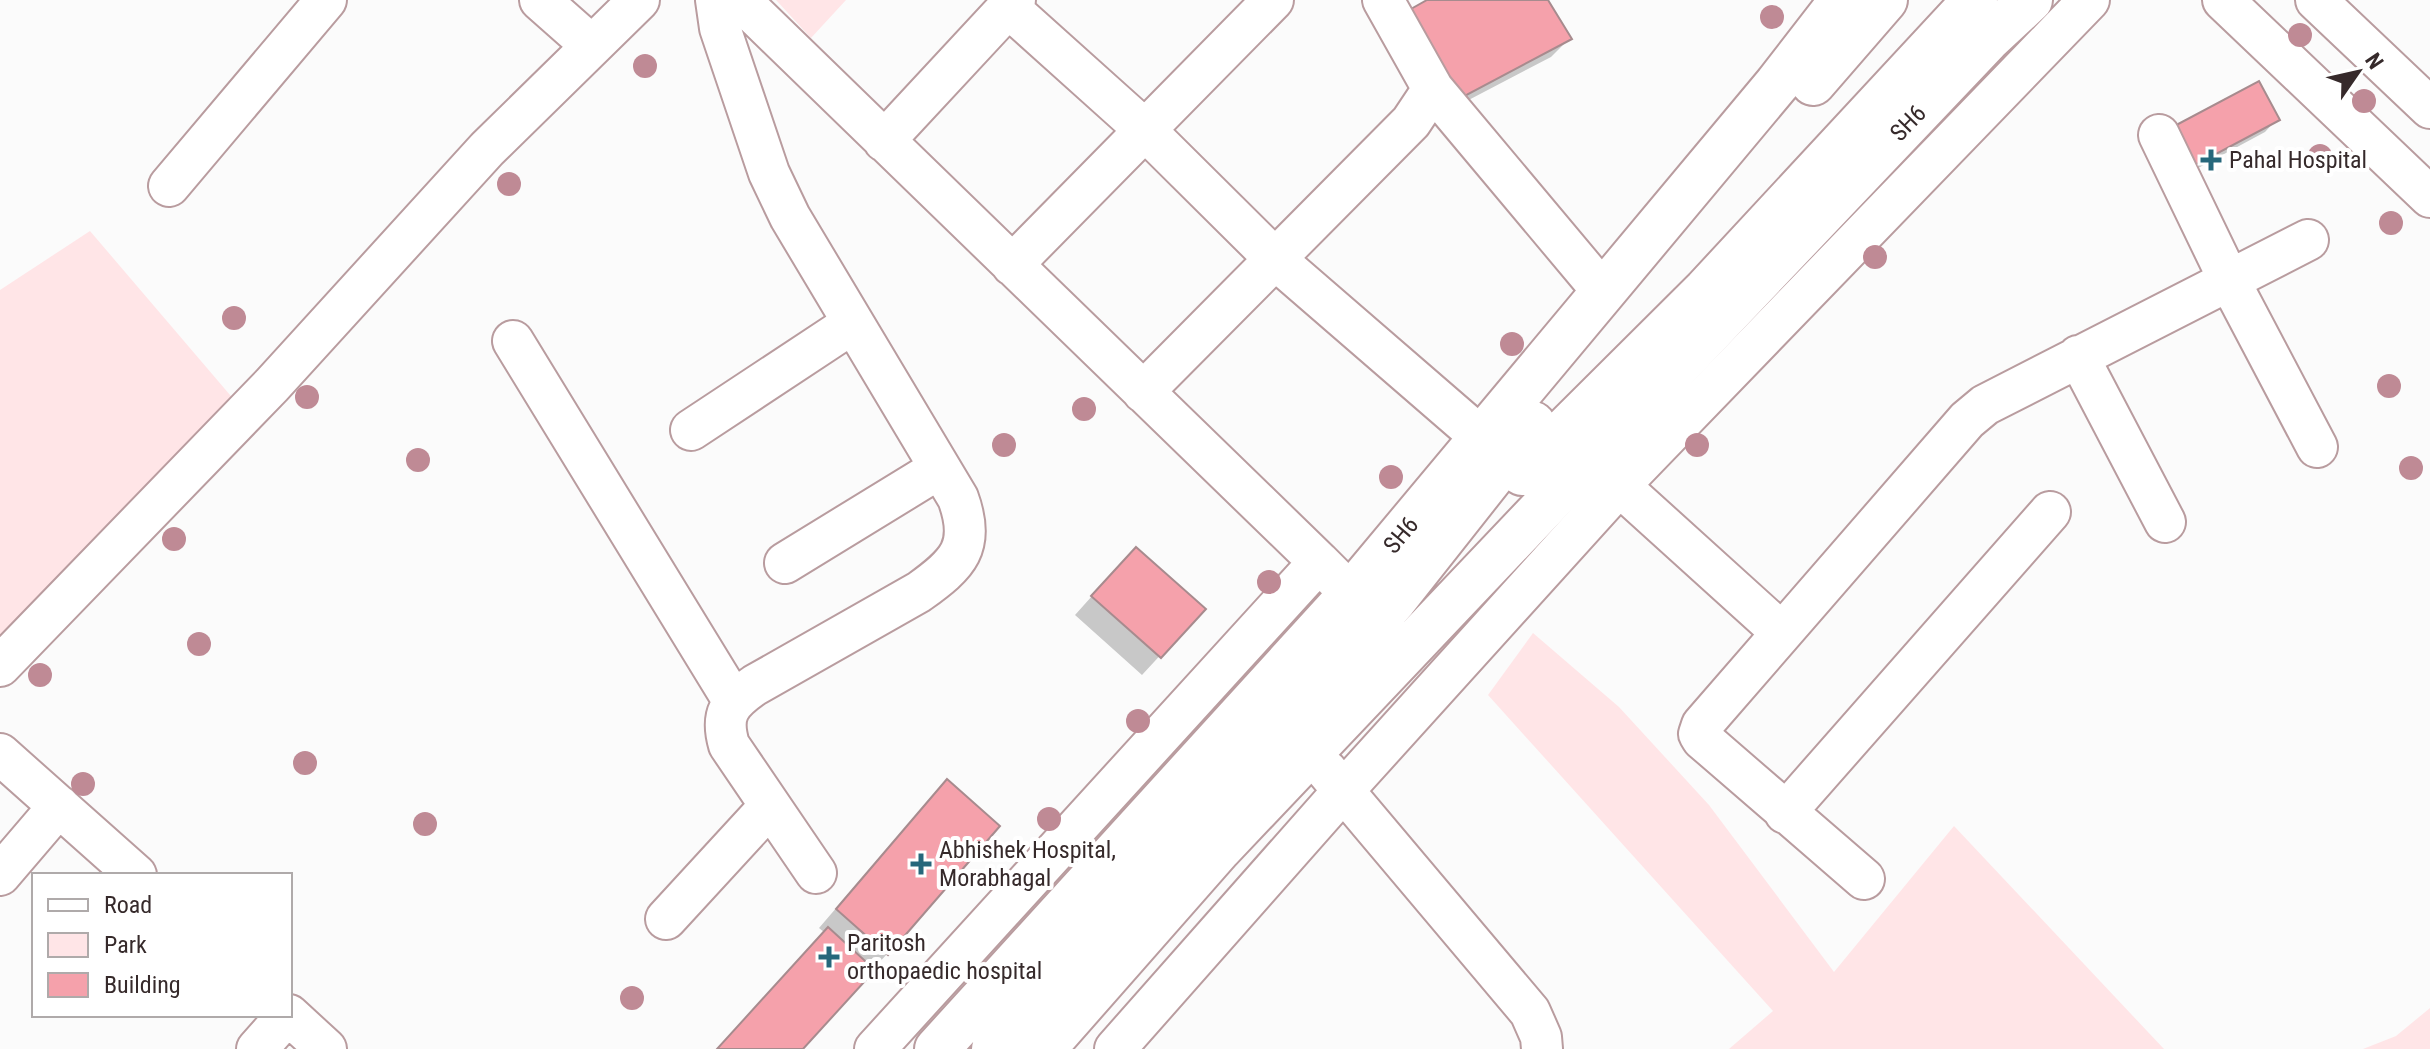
<svg xmlns="http://www.w3.org/2000/svg" width="2430" height="1049" viewBox="0 0 2430 1049" font-family="'Roboto Condensed',sans-serif">
  <style>
    .green { fill: #ffe5e7 }
    .shadow { fill: #0003 }
    .building { fill: #f5a1ab; stroke: #a78b8e; stroke-width: 2 }
    .lines { fill: none; stroke-linecap: round; stroke-linejoin: round }
    .minor-casing { stroke: #b99c9f; stroke-width: 44 }
    .major-casing { stroke: #b99c9f; stroke-width: 48 }
    .minor { stroke: #fff; stroke-width: 40 }
    .major { stroke: #fff; stroke-width: 44 }
    .tree { fill: #bf8a95 }
    .poi-dot { fill: #26677b; stroke: #fff; stroke-width: 3 }
    .labels { text-anchor: middle; stroke-width: 8; stroke-linejoin: round; paint-order: stroke }
    .street-label { font-size: 24px; fill: #362a2b; stroke: #fff }
    .poi-label { font-size: 24px; fill: #362a2b; stroke: #fff; text-anchor: start }
  </style>
  <rect width="100%" height="100%" fill="#fbfbfb"/>
  <path class="green" d="M776 0H846L811 38Z
    M90 231 236 402 0 652V290Z
    M1533 633 1619 707 1709 805 1834 972 1954 826 2164 1049H1729L1773 1011 1488 695Z
    M2430 1008V1049H2363L2396 1036Z"/>
  <path class="shadow" d="M1431 0H1545L1569 39 1551 57 1440 115Z
    M2277 119 2265 132 2174 181 2155 145Z
    M1118 567 1203 609 1142 675 1075 615Z
    M929 800 887 954 800 1049H718L825 933 819 928Z"/>
  <path class="building" d="M1427 0H1548L1572 39 1459 99 1402 14Z
    M2259 81 2280 120 2186 170 2165 131Z
    M1136 547 1206 609 1161 658 1091 596Z
    M947 779 1000 826 888 955 836 909Z
    M828 927 875 970 803 1049H717Z"/>
  <g class="lines">
    <defs>
      <path id="minor" d="M540 0 592 46
        M716 0 720 28 769 173 790 217 958 498C976 547 958 564 919 592L755 685C729 703 720 714 729 745L816 873
        M740 0 1319 562
        M1383 0 1433 89 1604 293
        M2223 0 2430 197
        M2316 0 2430 108
        M1008 7 1145 130 1275 259 1483 439
        M2159 135 2229 280 2317 447
        M884 141 1015 0
        M169 186 326 0
        M1012 265 1273 0
        M513 341 734 702
        M2078 356 2165 522
        M1143 392 1411 122 1433 89
        M691 430 853 323
        M1601 469 1781 632
        M785 563 940 468
        M0 666 272 385 487 149 639 0
        M0 754 136 875
        M1326 770 1530 1012 1541 1037 1542 1049
        M1785 813 2050 512
        M0 875 59 806
        M1864 879 1702 739 1699 734 1702 725 1967 420 1985 405 2308 240
        M666 919 769 807
        M289 1015 326 1049
        M257 1049 287 1015
        M875 1049 1319 562 1337 580
        M1115 1049 1343 791 1619 486 2089 0"/>
      <path id="major" d="M1813 83 1885 0
        M1522 473 1706 290 1975 0
        M937 1049 1351 594 1777 84 1842 0
        M994 1049 1395 599 1533 424
        M1043 1049 1219 849 1987 40 2030 0"/>
    </defs>
    <use href="#minor" class="minor-casing"/>
    <use href="#major" class="major-casing"/>
    <use href="#minor" class="minor"/>
    <use href="#major" class="major"/>
  </g>
  <g class="tree">
    <circle cx="1772" cy="17" r="12"/>
    <circle cx="2300" cy="35" r="12"/>
    <circle cx="645" cy="66" r="12"/>
    <circle cx="2364" cy="101" r="12"/>
    <circle cx="2320" cy="156" r="12"/>
    <circle cx="509" cy="184" r="12"/>
    <circle cx="2391" cy="223" r="12"/>
    <circle cx="1875" cy="257" r="12"/>
    <circle cx="234" cy="318" r="12"/>
    <circle cx="1512" cy="344" r="12"/>
    <circle cx="2389" cy="386" r="12"/>
    <circle cx="307" cy="397" r="12"/>
    <circle cx="1084" cy="409" r="12"/>
    <circle cx="1004" cy="445" r="12"/>
    <circle cx="1697" cy="445" r="12"/>
    <circle cx="418" cy="460" r="12"/>
    <circle cx="2411" cy="468" r="12"/>
    <circle cx="1391" cy="477" r="12"/>
    <circle cx="174" cy="539" r="12"/>
    <circle cx="1269" cy="582" r="12"/>
    <circle cx="199" cy="644" r="12"/>
    <circle cx="40" cy="675" r="12"/>
    <circle cx="1138" cy="721" r="12"/>
    <circle cx="305" cy="763" r="12"/>
    <circle cx="83" cy="784" r="12"/>
    <circle cx="1049" cy="819" r="12"/>
    <circle cx="425" cy="824" r="12"/>
    <circle cx="632" cy="998" r="12"/>
  </g>
  <g class="poi-dot">
    <path d="M2207 148h8v8h8v8h-8v8h-8v-8h-8v-8h8z"/>
    <path d="M917 852h8v8h8v8h-8v8h-8v-8h-8v-8h8z"/>
    <path d="M825 945h8v8h8v8h-8v8h-8v-8h-8v-8h8z"/>
  </g>
  <g class="labels">
    <g class="street-label">
      <text transform="translate(1908 123) rotate(-46)" y="8">SH6</text>
      <text transform="translate(1401 535) rotate(-50)" y="8">SH6</text>
    </g>
    <g class="poi-label">
      <text x="2229" y="168">Pahal Hospital</text>
      <text x="939" y="858">Abhishek Hospital,<tspan x="939" dy="28">Morabhagal</tspan></text>
      <text x="847" y="951">Paritosh<tspan x="847" dy="28">orthopaedic hospital</tspan></text>
    </g>
  </g>
  <rect x="32" y="873" width="260" height="144" fill="#ffffff" stroke="#afaaaa" stroke-width="2"/>
  <rect x="48" y="899" width="40" height="12" fill="#ffffff" stroke="#afaaaa" stroke-width="2"/>
  <text x="104" y="913" font-size="24" fill="#362a2b">Road</text>
  <rect x="48" y="933" width="40" height="24" fill="#ffe5e7" stroke="#afaaaa" stroke-width="2"/>
  <text x="104" y="953" font-size="24" fill="#362a2b">Park</text>
  <rect x="48" y="973" width="40" height="24" fill="#f5a1ab" stroke="#afaaaa" stroke-width="2"/>
  <text x="104" y="993" font-size="24" fill="#362a2b">Building</text>
  <g transform="translate(2358 72) rotate(56)" stroke="#ffffff" stroke-width="6" paint-order="stroke">
  <path d="M0-6L14 30L0 20L-14 30Z" fill="#362a2b"/>
  <text y="-12" font-size="22" font-weight="bold" text-anchor="middle" fill="#362a2b">N</text>
  </g>
</svg>
